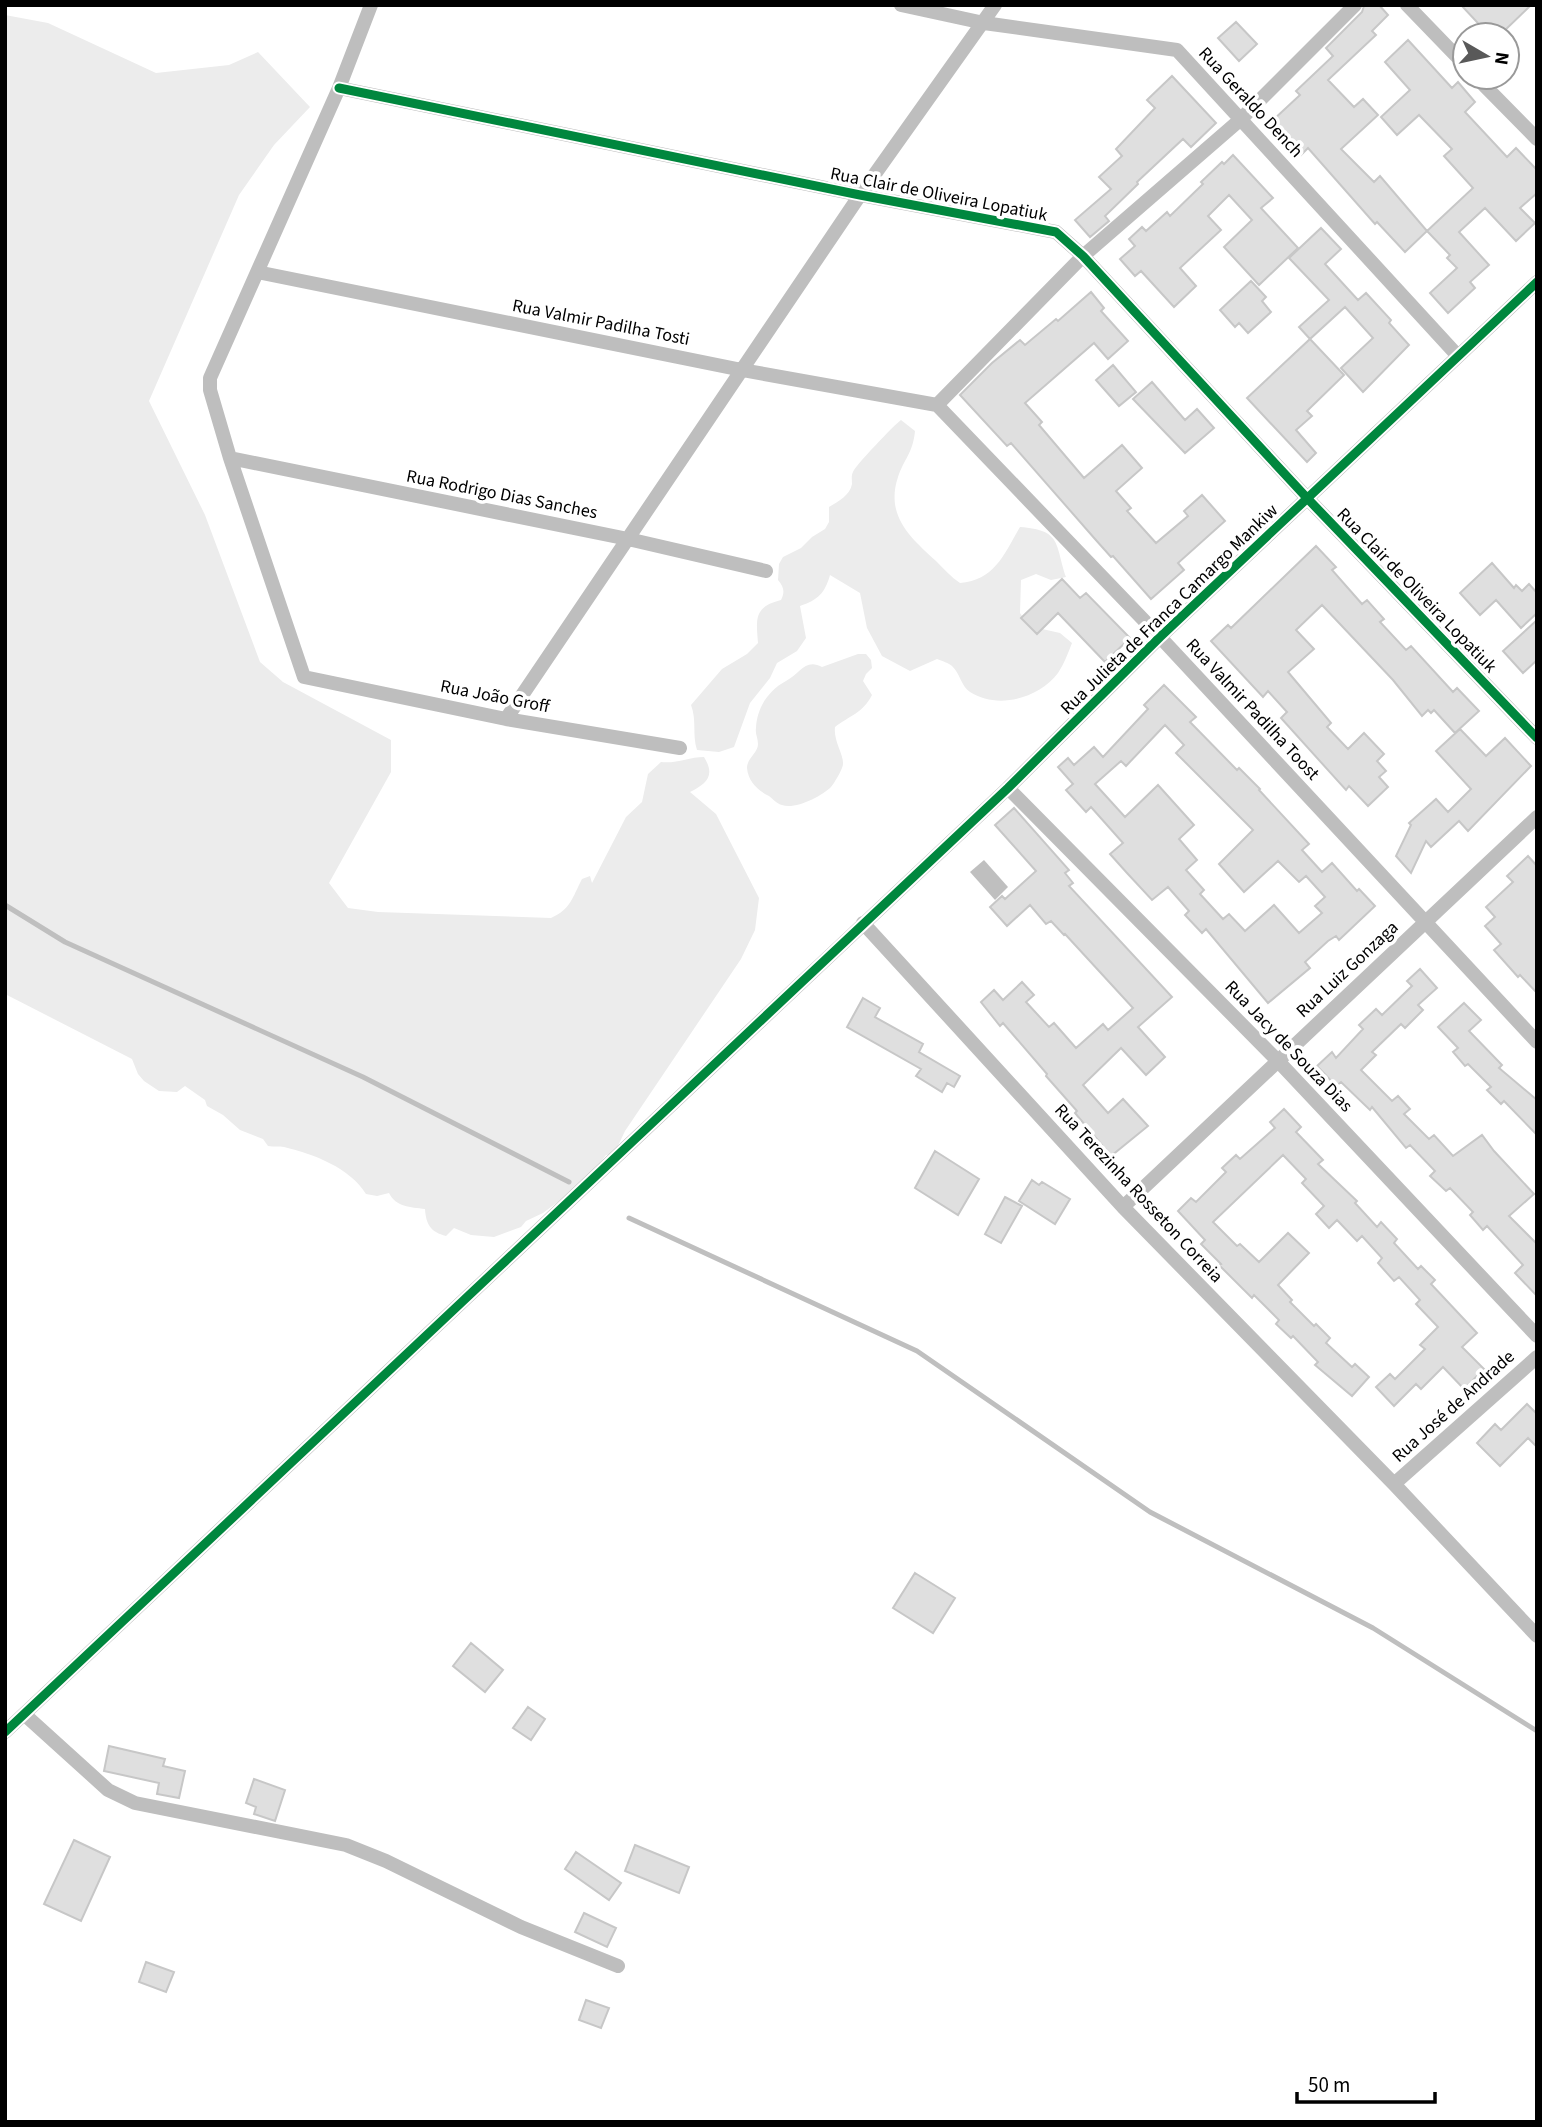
<svg xmlns="http://www.w3.org/2000/svg" width="1542" height="2127" viewBox="0 0 1542 2127" font-family="'Source Sans 3',sans-serif">
  <style>
    .green { fill: #ececec }
    .water { fill: #bfbfbf }
    .lines { fill: none; stroke-linecap: round; stroke-linejoin: round }
    .stream { stroke: #bfbfbf; stroke-width: 5 }
    .building { fill: #dfdfdf; stroke: #c7c7c7; stroke-width: 2; fill-rule: evenodd }
    .street { stroke: #bebebe; stroke-width: 14 }
    .cycleway-casing { stroke: #fff; stroke-width: 13 }
    .cycleway { stroke: #00873e; stroke-width: 9 }
    .labels { text-anchor: middle; stroke-width: 7; stroke-linejoin: round; paint-order: stroke }
    .street-label { font-size: 18px; fill: #000; stroke: #fff }
  </style>
  <rect width="100%" height="100%" fill="#fff"/>
  <path class="green" d="M5 15 48 23 156 73 229 65 258 52 310 107 274 145 239 195 149 401 205 515 260 662 283 682 391 740V772L329 883 348 908 378 912 551 918C571 909 572 898 582 879L590 876 592 883 626 817 642 802 648 774 661 762C676 764 689 757 704 757 716 776 706 784 690 792L716 814 759 898 755 930 741 959 625 1131 614 1154 606 1155 586 1181 543 1213 526 1221 521 1227 494 1237 471 1235 454 1228 446 1236C431 1232 426 1225 425 1209 410 1207 396 1207 389 1193L377 1196 366 1194C350 1168 314 1154 284 1147 279 1146 274 1147 268 1146L263 1139 240 1130 223 1115 207 1106 205 1100 185 1086 177 1092 159 1091 144 1081 138 1074 132 1059 5 994Z
    M901 420 915 431C913 453 904 459 898 477 885 516 911 538 936 561 944 569 951 577 960 583 995 580 1004 554 1020 527 1062 530 1055 544 1066 577L1051 580 1036 574 1021 580 1020 613 1029 626 1060 633 1072 643C1068 653 1064 664 1058 673 1039 698 998 710 970 692 961 686 960 673 952 666 949 663 942 661 937 659L910 671 882 656 867 628 860 593 830 575C825 593 818 600 800 606L806 638 797 651 777 663 770 678 750 703 734 747 719 752 697 750C692 734 697 721 691 705L722 669 747 654 758 643C756 618 754 607 781 600 785 592 784 587 778 580L779 564 783 557 801 548 812 537 825 529 829 522V507C839 501 850 495 852 484 852 480 851 476 853 472 854 467 895 424 901 420Z
    M858 654H866L871 660 872 668 866 674 863 681 872 695C863 713 849 716 835 727 833 743 847 758 842 768 840 773 835 782 831 787 822 796 795 810 782 805 777 804 773 799 769 796 758 791 748 781 747 768 747 758 758 753 758 744 758 738 755 734 756 728 757 707 769 690 786 681 800 674 805 658 822 667Z"/>
  <path class="water" d="M984 860 1008 887 995 900 970 872Z"/>
  <g class="lines">
    <path class="stream" d="M5 905 65 942 363 1077 569 1182
      M629 1218 917 1351 1150 1512 1373 1628 1537 1731"/>
  </g>
  <path class="building" d="M1379 5 1388 15 1372 31 1376 35 1328 80 1354 107 1363 99 1378 115 1341 149 1374 182 1380 176 1427 231 1405 252 1377 222 1375 224 1308 148 1301 155 1271 122 1300 95 1296 91 1333 56 1326 48 1362 12 1364 6Z
    M1461 5H1531L1500 35H1489Z
    M1236 22 1257 44 1239 61 1218 38Z
    M1408 40 1452 88 1458 82 1475 102 1465 112 1507 157 1516 148 1537 170V193L1520 208 1535 223 1516 241 1485 208 1459 232 1489 265 1470 282 1475 288 1448 313 1430 293 1457 268 1447 258 1450 255 1427 231 1473 188 1444 156 1452 149 1419 115 1397 135 1381 117 1410 90 1385 62Z
    M1172 76 1216 123 1191 147 1183 139 1137 182 1138 184 1105 216 1109 221 1090 237 1075 220 1111 189 1099 177 1122 156 1116 149 1155 108 1147 100Z
    M1233 155 1273 198 1261 208 1298 248 1259 285 1224 247 1252 220 1229 195 1208 216 1221 230 1180 268 1196 286 1174 307 1141 271 1135 276 1120 259 1135 246 1129 239 1142 227 1146 231 1167 212 1170 216 1203 184 1201 182 1222 162 1224 164Z
    M1321 228 1341 249 1325 264 1358 300 1366 293 1391 320 1389 323 1409 345 1363 392 1341 368 1373 338 1345 307 1310 339 1299 327 1329 300 1289 258Z
    M1251 281 1266 297 1262 301 1271 312 1248 333 1239 323 1235 327 1220 310Z
    M1091 292 1104 308 1101 311 1128 341 1108 359 1094 343 1025 403 1042 422 1039 425 1084 478 1122 445 1142 468 1116 491 1131 508 1127 511 1156 543 1188 516 1184 511 1202 495 1225 521 1178 563 1184 570 1151 599 1113 556 1111 557 1095 539 1011 443 1007 446 960 395 992 363 1020 340 1025 345 1056 319 1058 321Z
    M1310 339 1344 375 1307 411 1312 416 1296 430 1316 453 1307 462 1247 398Z
    M1113 365 1136 392 1119 406 1096 380Z
    M1152 382 1185 420 1197 409 1214 428 1185 453 1133 399Z
    M1316 546 1336 567 1332 570 1362 604 1367 600 1384 619 1380 622 1406 650 1411 646 1453 692 1457 688 1479 711 1455 733 1434 710 1431 713 1428 710 1422 716 1393 680 1322 605 1296 630 1314 649 1288 672 1331 723 1327 727 1348 749 1364 733 1384 754 1377 761 1386 771 1379 777 1388 787 1368 806 1349 786 1346 790 1281 718 1287 712 1268 691 1263 697 1211 641 1228 625 1231 628Z
    M1492 563 1514 588 1516 585 1522 591 1529 584 1537 593V613L1521 628 1496 600 1480 615 1460 593Z
    M1062 579 1080 598 1086 593 1130 638 1105 662 1058 613 1037 634 1021 618Z
    M1537 620V660L1523 673 1503 651Z
    M1164 685 1196 717 1190 722 1237 770 1239 768 1260 789 1259 790 1309 844 1302 850 1322 872 1332 863 1357 891 1359 889 1375 906 1339 940 1336 936 1328 941 1305 962 1310 968 1268 1003 1206 929 1202 933 1185 915 1189 911 1168 887 1152 900 1127 873 1110 854 1123 843 1091 807 1086 812 1066 790 1073 784 1058 767 1068 758 1074 765 1094 747 1103 757 1148 709 1144 705ZM1165 725 1184 745 1176 753 1253 830 1219 864 1244 892 1278 861 1299 882 1306 876 1325 897 1315 906 1322 913 1299 933 1274 905 1245 931 1229 914 1223 919 1200 894 1204 890 1186 870 1197 860 1179 839 1194 825 1158 785 1125 817 1095 784 1121 761 1126 766Z
    M1460 729 1486 756 1505 738 1531 766 1468 831 1459 821 1431 847 1426 841 1411 873 1396 856 1411 825 1409 823 1436 799 1448 812 1471 789 1436 751Z
    M1014 808 1069 870 1065 873 1073 883 1069 886 1172 997 1138 1027 1165 1057 1146 1075 1121 1048 1083 1085 1108 1113 1123 1099 1148 1126 1111 1156 1075 1113 1077 1111 1046 1076 1047 1074 1003 1023 1000 1026 981 1002 994 990 1003 1000 1022 982 1034 995 1026 1002 1049 1027 1054 1023 1076 1048 1103 1024 1108 1030 1133 1008 1065 934 1064 935 1051 921 1046 924 1030 905 1007 926 990 907 1002 896 1005 899 1036 871 995 825Z
    M1528 856 1537 866V993L1520 975 1518 977 1494 950 1501 944 1485 926 1495 917 1486 907 1513 882 1507 876Z
    M1420 969 1437 988 1418 1005 1423 1010 1405 1028 1401 1024 1372 1052 1376 1055 1361 1070 1392 1101 1398 1096 1410 1109 1404 1114 1429 1139 1434 1135 1453 1156 1482 1135 1494 1151 1534 1194 1509 1216 1537 1244V1296L1515 1273 1523 1265 1487 1226 1483 1230 1470 1215 1473 1212 1450 1188 1446 1191 1430 1176 1435 1171 1410 1145 1406 1148 1372 1107 1370 1110 1341 1082 1336 1086 1317 1066 1332 1052 1336 1058 1363 1029 1359 1025 1376 1009 1382 1015 1412 986 1407 981Z
    M863 998 880 1008 875 1017 923 1044 919 1052 960 1076 954 1087 947 1083 942 1092 916 1076 921 1069 847 1027Z
    M1464 1003 1481 1020 1469 1031 1502 1065 1499 1068 1537 1100V1135L1504 1101 1501 1104 1487 1090 1491 1087 1468 1064 1465 1066 1453 1052 1458 1048 1438 1027Z
    M1284 1109 1301 1127 1296 1132 1323 1160 1318 1164 1357 1201 1355 1203 1377 1227 1381 1222 1397 1239 1394 1243 1418 1269 1421 1266 1435 1280 1431 1284 1477 1333 1462 1347 1484 1369 1464 1389 1443 1367 1421 1389 1416 1384 1394 1406 1376 1387 1390 1374 1395 1379 1425 1349 1420 1345 1438 1327 1416 1304 1420 1300 1399 1277 1394 1281 1378 1263 1382 1258 1362 1236 1357 1241 1337 1220 1329 1228 1316 1214 1324 1206 1302 1183 1306 1179 1283 1155 1213 1222 1237 1246 1240 1244 1259 1262 1288 1233 1309 1253 1278 1285 1292 1300 1290 1302 1314 1326 1316 1324 1330 1338 1326 1343 1352 1367 1355 1364 1369 1377 1352 1396 1315 1365 1318 1362 1293 1336 1291 1338 1276 1324 1279 1320 1254 1295 1252 1298 1219 1265 1221 1264 1201 1244 1205 1240 1178 1211 1191 1198 1196 1202 1226 1172 1222 1168 1236 1155 1240 1159 1275 1128 1270 1122Z
    M935 1151 979 1179 958 1215 915 1188Z
    M1032 1180 1039 1185 1042 1182 1070 1199 1055 1224 1019 1201Z
    M1005 1197 1022 1206 1001 1243 985 1234Z
    M1527 1404 1537 1414V1447L1528 1438 1500 1466 1477 1443 1495 1424 1501 1430Z
    M915 1573 955 1598 933 1633 893 1608Z
    M471 1643 503 1670 485 1692 453 1666Z
    M528 1707 545 1719 531 1740 513 1728Z
    M109 1746 165 1759 163 1766 185 1771 179 1798 157 1794 159 1783 104 1771Z
    M254 1779 285 1790 275 1821 254 1814 256 1807 246 1803Z
    M74 1840 110 1857 81 1921 44 1904Z
    M635 1845 689 1867 679 1893 625 1871Z
    M576 1852 621 1883 609 1900 565 1869Z
    M584 1913 616 1928 607 1947 575 1932Z
    M146 1962 174 1972 166 1992 139 1982Z
    M586 2000 609 2008 601 2028 579 2020Z"/>
  <g class="lines">
    <path class="street" d="M371 5 339 88 210 378V390L230 458 304 677 506 719 680 748
      M901 5 984 23 1177 50 1457 355
      M1407 5 1465 65
      M1476 77 1537 139
      M339 88 860 195 1056 232 1083 256 1307 498 1537 738
      M257 272 742 370 937 405
      M937 405 1160 637 1537 1042
      M937 405 1083 256 1241 119 1355 5
      M230 458 628 539 766 571
      M506 719 860 195 995 5
      M1008 788 1278 1061 1537 1336
      M863 923 1123 1207 1394 1484 1537 1636
      M1123 1207 1537 817
      M1394 1484 1537 1357
      M24 1714 108 1790 135 1803 346 1845 386 1861 521 1927 618 1966
      M5 1732 1008 788 1160 637 1537 282"/>
    <defs>
      <path id="cycleway" d="M339 88 860 195 1056 232 1083 256 1307 498 1537 738
        M5 1732 1008 788 1160 637 1537 282"/>
    </defs>
    <use href="#cycleway" class="cycleway-casing"/>
    <use href="#cycleway" class="cycleway"/>
  </g>
  <g class="labels">
    <g class="street-label">
      <text transform="translate(1251 102) rotate(47)" y="6">Rua Geraldo Dench</text>
      <text transform="translate(939 194) rotate(11)" y="6">Rua Clair de Oliveira Lopatiuk</text>
      <text transform="translate(601 322) rotate(11)" y="6">Rua Valmir Padilha Tosti</text>
      <text transform="translate(502 494) rotate(11)" y="6">Rua Rodrigo Dias Sanches</text>
      <text transform="translate(1417 590) rotate(46)" y="6">Rua Clair de Oliveira Lopatiuk</text>
      <text transform="translate(1169 609) rotate(-44)" y="6">Rua Julieta de Franca Camargo Mankiw</text>
      <text transform="translate(495 696) rotate(11)" y="6">Rua João Groff</text>
      <text transform="translate(1253 709) rotate(47)" y="6">Rua Valmir Padilha Toost</text>
      <text transform="translate(1347 969) rotate(-43)" y="6">Rua Luiz Gonzaga</text>
      <text transform="translate(1289 1046) rotate(46)" y="6">Rua Jacy de Souza Dias</text>
      <text transform="translate(1139 1193) rotate(47)" y="6">Rua Terezinha Rosseton Correia</text>
      <text transform="translate(1453 1406) rotate(-42)" y="6">Rua José de Andrade</text>
    </g>
  </g>
  <rect width="1542" height="2127" fill="none" stroke="#000000" stroke-width="14"/>
  <g transform="translate(1486 56) rotate(99)"><circle r="33" fill="#ffffff" stroke="#999999" stroke-width="2"/>
  <path d="M0-5L12 26L0 18L-12 26Z" fill="#595959"/>
  <text y="-10" font-size="19" font-weight="bold" text-anchor="middle" fill="#000000">N</text>
  </g>
  <path d="M1297 2092v10h138v-10" fill="none" stroke="#000000" stroke-width="3.5"/>
  <text x="1308" y="2092" font-size="21" fill="#000000" stroke="#ffffff" stroke-width="5" paint-order="stroke">50 m</text>
</svg>
